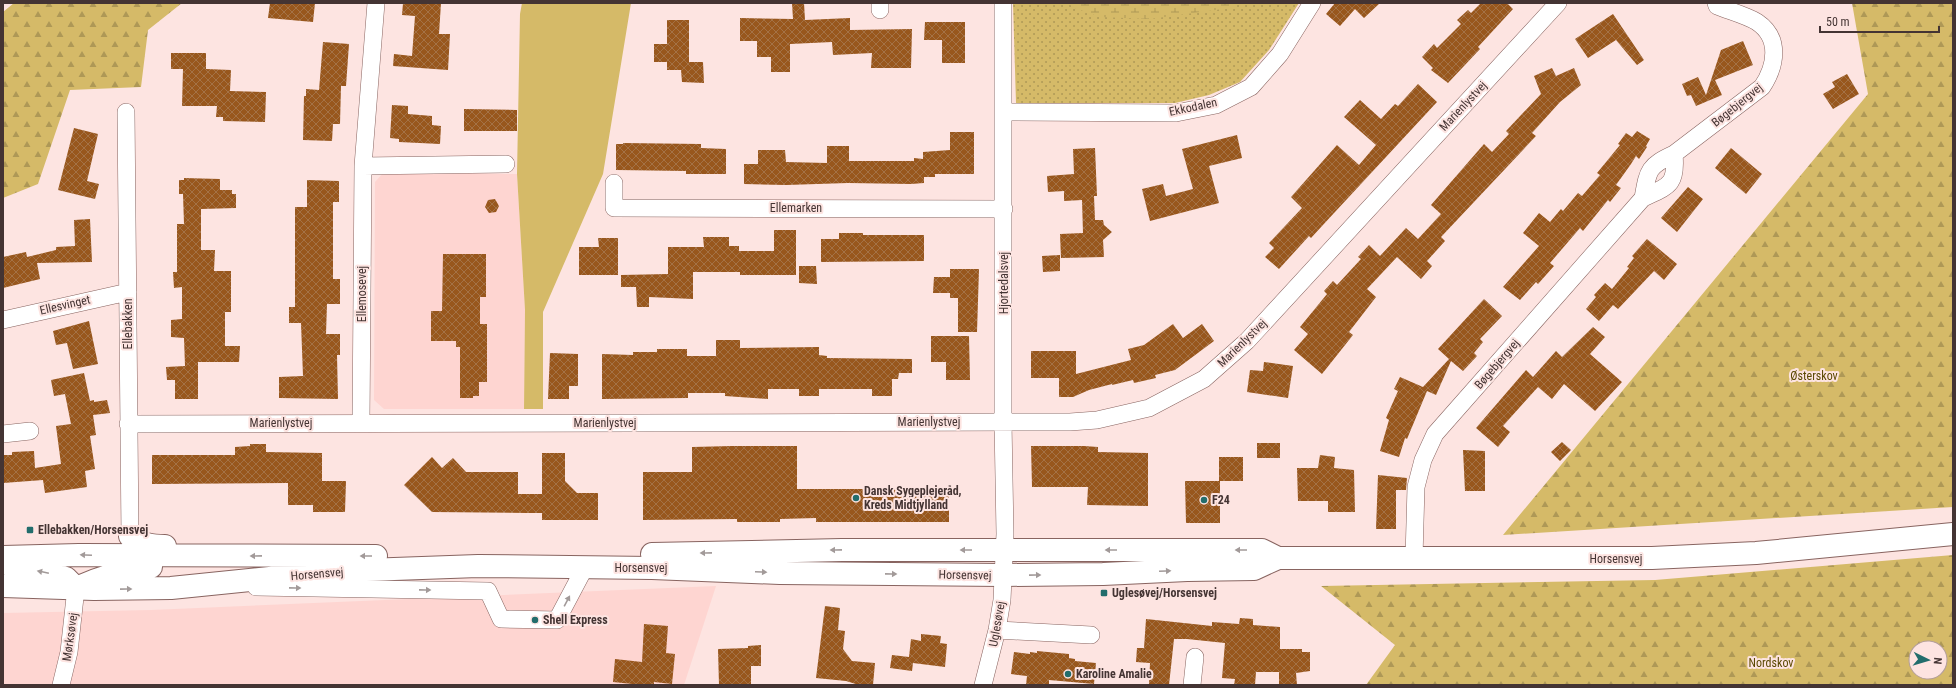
<svg xmlns="http://www.w3.org/2000/svg" width="1956" height="688" viewBox="0 0 1956 688" font-family="'Roboto Condensed',sans-serif">
  <style>
    .built { fill: #fed5d1 }
    .grass { fill: url(#grass-dots) }
    .forest { fill: url(#forest-firs); fill-rule: evenodd }
    .wetland { fill: url(#wetland-marsh) }
    .green { fill: #d5ba68 }
    .building { fill: url(#building-cross-hatch) }
    .lines { fill: none; stroke-linecap: round; stroke-linejoin: round }
    .minor-casing { stroke: #886460; stroke-width: 18 }
    .major-casing { stroke: #886460; stroke-width: 24 }
    .minor { stroke: #fff; stroke-width: 17 }
    .major { stroke: #fff; stroke-width: 22 }
    .oneway { fill: #a29a99 }
    .poi-dot { fill: #226d6c; stroke: #fde4e1; stroke-width: 1.5 }
    .labels { text-anchor: middle; stroke-width: 4; stroke-linejoin: round; paint-order: stroke }
    .street-label { font-size: 12px; fill: #443433; stroke: #fde4e1 }
    .park-label { font-size: 12px; fill: #5a4800; stroke: #fde4e1 }
    .poi-label { font-size: 12px; font-weight: bold; fill: #443433; stroke: #fde4e1; text-anchor: start }
  </style>
  <defs>
    <pattern id="grass-dots" width="8" height="8" patternUnits="userSpaceOnUse"><rect width="8" height="8" fill="#d5ba68"/><path d="M2 2h.1M6 6h.1" fill="none" stroke="#ae9856" stroke-width="1.8" stroke-linecap="round"/></pattern>
    <pattern id="forest-firs" width="22" height="20" patternUnits="userSpaceOnUse"><rect width="22" height="20" fill="#d5ba68"/><path d="M5 1l3.5 6h-7zM16 11l3.5 6h-7z" fill="#ae9856"/></pattern>
    <pattern id="wetland-marsh" width="20" height="14" patternUnits="userSpaceOnUse"><rect width="20" height="14" fill="#d5ba68"/><path d="M1 5h8M5 5V1M11 12h8M15 12V8" fill="none" stroke="#ae9856"/></pattern>
    <pattern id="building-cross-hatch" width="8" height="8" patternUnits="userSpaceOnUse"><rect width="8" height="8" fill="#98571d"/><path d="M0 0l8 8M0 8l8-8" fill="none" stroke="#a47246"/></pattern>
  </defs>
  <rect width="100%" height="100%" fill="#fde4e1"/>
  <path class="built" d="M383 173 517 174 525 310 524 409H384L374 400 375 182Z
    M716 586 684 685H3V613L151 610Z"/>
  <path class="grass" d="M1013 3H1299L1269 50 1240 82 1209 95 1175 103H1016Z"/>
  <path class="forest" d="M14 3H182L148 30 141 87 70 90 38 184 3 198V12Z
    M1852 3H1953V507L1503 535 1868 94Z
    M1953 555V685H1366L1395 645 1321 586 1655 580ZM1916 648H1940V672H1916Z"/>
  <path class="wetland" d="M1069 3H1235L1230 8 1150 19 1100 17 1072 7Z"/>
  <path class="green" d="M522 3H631L603 174 543 312V409H524L525 310 517 174 520 14Z"/>
  <path class="building" d="M270 3H315L313 22 268 18Z
    M403 3H441L439 34H450L448 70 393 66 394 54 412 56 415 16 402 15Z
    M792 3H804L805 20 850 18V30L912 29 911 68H871L872 53 833 55 832 42 790 44V72H771V57H757V41H740V18L793 19Z
    M1335 3H1380L1364 18 1355 9 1340 26 1326 14Z
    M1481 3H1507L1513 9 1478 47 1480 49 1448 83 1431 70 1433 68 1422 57 1434 44 1437 48 1461 24 1457 20 1468 10 1471 13Z
    M1613 14 1644 60 1637 65 1616 40 1588 58 1575 39Z
    M667 20H689V62H703L704 83 682 82 681 70H667V62H654V44H667Z
    M925 22H965V63H942V40H924Z
    M1743 41 1753 65 1715 80 1722 95 1696 106 1691 95 1687 96 1682 84 1698 77 1706 95 1721 50Z
    M323 42 349 44 346 86H341L340 124H333L332 141 303 140 304 96H306V89L319 90Z
    M171 53H206V69L231 70 230 91 266 92 265 122 223 121V117H216L217 106H182L183 69H171Z
    M1552 68 1556 76 1574 68 1581 85 1560 102 1532 133 1536 136 1441 237 1445 241 1427 261 1432 266 1421 279 1397 257 1367 289 1376 297 1349 332 1353 335 1322 374 1294 350 1308 334 1300 327 1327 294 1324 291 1333 281 1337 285 1361 259 1358 257 1369 245 1380 256 1406 228 1418 239 1441 214 1431 205 1484 144 1492 152 1509 134 1506 131 1541 94 1534 76Z
    M1847 74 1859 94 1833 109 1823 94 1835 87 1832 82Z
    M1418 84 1437 102 1322 226 1311 238 1309 236 1279 269 1265 257 1274 248 1269 243 1302 208 1291 197 1337 145 1359 165 1376 145 1344 117 1360 100 1381 119 1395 104 1398 106Z
    M392 105 408 106V114L432 116V125L441 126 440 144 399 142V139L390 138Z
    M464 109 517 110V131H464Z
    M74 128 98 134 87 181 99 184 95 199 58 190Z
    M1637 131 1650 139 1646 146 1647 147 1639 159 1636 156 1631 164 1616 185 1621 188 1610 202 1608 200 1583 231 1580 228 1550 263 1554 266 1538 284 1536 282 1520 300 1503 287 1539 246 1523 233 1539 213 1550 222 1561 209 1563 211 1578 193 1582 196 1600 175 1597 173 1620 145 1618 144 1626 133 1632 137Z
    M950 132H974V174H935V177H924V183L911 184 848 183 786 185 744 184V164H758V150H785L786 162 827 163V146H849V161H914V158L923 159V152L950 150Z
    M1237 135 1242 158 1209 166 1219 203 1150 221 1142 189 1163 184 1166 196 1193 189 1182 149Z
    M623 143 701 144V148L726 149V174H686V171L616 170V144H623Z
    M1095 148 1097 196H1094L1095 220H1103L1104 225 1112 232 1103 240 1104 257 1061 258 1060 234 1083 233 1082 200 1064 201V191L1048 192 1047 176 1074 174 1073 149Z
    M1731 148 1762 174 1746 194 1715 168Z
    M184 178 220 179V190H232V194H236V208L201 209V250H215L214 271H231V312H225V346H240L239 362H198V399H175V380H167L166 367 185 366 184 338 171 337V320L182 319V287L174 288 173 272H177V224H184L183 194H179V180H184Z
    M307 180 339 181V202H333V279H340V304H327L326 334H340V355H337L338 399 279 398V377L303 376 301 323H289V307H295V207H307Z
    M1688 187 1703 199 1677 232 1661 218Z
    M495 199 499 206 496 212 489 213 485 207 488 200Z
    M90 219 92 262 37 263 40 279 3 288V257L26 252 27 257 56 250V247L75 246 74 220Z
    M774 230H796V275H740V272H693V299L649 297V307H637L636 287H621V275L668 274V247H704L703 237H729V246H739V251H774Z
    M839 233H863V235H924V261L821 262V239H839Z
    M598 238H618V275H579V247H599Z
    M1647 239 1677 264 1664 280 1654 271 1618 309 1613 305 1599 321 1586 309 1596 297 1594 295 1605 283 1612 289 1629 268 1627 267 1634 258 1632 256Z
    M443 254H486V297H480V324H487V382H479V396H473V398H460V347H456V341H431V311H442Z
    M1060 255V271L1043 272 1042 256Z
    M799 266H816L817 284 799 283Z
    M950 269H979L977 332H958V298H950V293H933L934 277H950Z
    M1484 299 1502 316 1480 339 1483 342 1474 353 1477 356 1463 371 1451 361 1436 395 1427 391 1407 439 1405 438 1399 457 1380 451 1389 420 1386 418 1398 391 1394 389 1400 377 1423 387 1449 359 1438 349Z
    M89 321 98 364 73 369 67 343 56 345 53 331Z
    M1173 324 1183 338 1202 324 1214 341 1175 370 1155 375 1156 378 1134 383 1133 380 1112 385V384L1089 390 1073 397H1059V378H1031V351H1076V374L1131 360 1128 349 1144 345Z
    M1593 327 1605 337 1590 354 1622 382 1595 411 1564 384 1552 399 1538 387 1503 426 1510 432 1498 447 1476 428 1526 370 1533 377 1556 351 1562 357Z
    M931 336H969L970 380H946V362H931Z
    M716 340H740V348L819 347V355L827 356V358L912 359V373H899L898 379H892V396H872V389H819V396H799V389H768V399L725 396V393H688V398L602 399V354L633 355V352H657V349H687V356H716Z
    M550 353 578 354V386H569V399H548Z
    M1264 362 1293 366 1288 398 1247 392 1250 370 1263 371Z
    M84 373 90 401 94 400V402L107 400 110 413 93 415 96 435 90 436 95 469 85 471 87 487 45 493 43 480 3 483V455H12V452L34 451 35 468 61 464 56 426 71 424 65 394 54 396 51 380Z
    M1562 442 1571 450 1560 461 1551 452Z
    M1257 443H1280V458H1257Z
    M250 444H266V452L322 453V481H346L345 512H313V505H288V483L152 484V455H235V447L250 446Z
    M732 446H797V489H949V522H816V518L780 519V522H737V519L643 520V472H692V447Z
    M1031 446H1084L1098 447V452L1148 453V506L1087 505 1088 487H1032Z
    M1463 450 1485 451V491H1465Z
    M542 453H565V481L577 493H598V520H542V513H528L432 512 404 485 432 457 442 468 453 458 466 472H518V494H542Z
    M1320 455 1335 457 1334 468 1354 470 1355 512H1328V501H1298L1297 468H1318Z
    M1219 457H1243V481H1220V523H1186L1185 481H1219Z
    M1378 475 1407 478 1406 490H1396V529H1376Z
    M825 606 840 608 838 630 845 631 843 649 852 661 875 663 873 685H859L846 681 816 678Z
    M1240 618 1253 619V625L1280 627V649H1302V652H1310V671L1296 673 1297 685H1279V672H1256L1255 685H1234L1235 679 1222 678 1225 643 1187 639H1174L1169 685H1149L1150 663 1136 662 1137 648H1144L1146 619 1212 626V622L1239 624Z
    M644 624 668 626 666 653 675 654 672 684 654 682V685H642L613 682 615 659 642 662Z
    M921 634 941 636 940 643 947 644 945 667 913 663 912 671 890 668 892 655 909 657 911 639 921 641Z
    M761 645V666H751V685H719L718 649 748 648V646Z
    M1037 651 1069 654V658L1075 659V661L1096 663 1094 684 1049 680V685H1026L1027 676 1011 674 1014 652 1030 654V652L1037 653Z"/>
  <g class="lines">
    <defs>
      <path id="minor" d="M880 3V10
        M126 112 130 536
        M1005 112 1176 113 1216 105 1251 87 1280 54 1312 3
        M1674 154 1762 87C1776 66 1781 38 1757 22 1745 15 1729 11 1717 6L1716 3
        M363 166 506 164
        M614 183V208L1004 209
        M3 320 128 292
        M361 423 363 166 376 3
        M128 424 1070 422 1097 420 1149 408 1204 379 1247 341 1558 3
        M3 434 30 431
        M1414 558 1416 487 1423 460 1435 434 1643 198C1669 186 1677 185 1674 154 1648 166 1648 170 1643 198
        M256 587 488 591 501 619 557 620 584 569
        M997 630 1091 635
        M61 685 69 652 76 588
        M983 685 997 630 1002 600 1005 534 1003 422V3
        M1192 685 1195 657"/>
      <path id="major" d="M130 536C141 544 151 546 165 546
        M652 554 842 550H1262L1278 558
        M3 557 79 555 376 556
        M13 568 41 571 66 578 76 588C101 577 124 570 151 567
        M3 586 94 589 171 588 338 571 478 566 652 568 780 573 1004 575 1103 574 1187 570 1254 569 1278 558H1652L1756 553 1953 534"/>
    </defs>
    <use href="#minor" class="minor-casing"/>
    <use href="#major" class="major-casing"/>
    <use href="#minor" class="minor"/>
    <use href="#major" class="major"/>
  </g>
  <defs><path id="oneway-solid" d="M-6-.8H1V-3.2L6.5 0L1 3.2V.8H-6Z"/></defs>
  <g class="oneway">
    <use href="#oneway-solid" transform="translate(836 550) rotate(179)"/>
    <use href="#oneway-solid" transform="translate(966 550) rotate(-180)"/>
    <use href="#oneway-solid" transform="translate(1111 550) rotate(180)"/>
    <use href="#oneway-solid" transform="translate(1241 550) rotate(180)"/>
    <use href="#oneway-solid" transform="translate(706 553) rotate(179)"/>
    <use href="#oneway-solid" transform="translate(86 555) rotate(-177)"/>
    <use href="#oneway-solid" transform="translate(256 556) rotate(179)"/>
    <use href="#oneway-solid" transform="translate(366 556) rotate(-180)"/>
    <use href="#oneway-solid" transform="translate(1165 571) rotate(-3)"/>
    <use href="#oneway-solid" transform="translate(43 572) rotate(-168)"/>
    <use href="#oneway-solid" transform="translate(761 572) rotate(2)"/>
    <use href="#oneway-solid" transform="translate(891 574) rotate(1)"/>
    <use href="#oneway-solid" transform="translate(1035 575) rotate(-1)"/>
    <use href="#oneway-solid" transform="translate(295 588) rotate(1)"/>
    <use href="#oneway-solid" transform="translate(126 589) rotate(-1)"/>
    <use href="#oneway-solid" transform="translate(425 590) rotate(1)"/>
    <use href="#oneway-solid" transform="translate(567 601) rotate(-62)"/>
  </g>
  <g class="poi-dot">
    <circle cx="856" cy="498" r="4"/>
    <circle cx="1204" cy="500" r="4"/>
    <rect x="26" y="526" width="8" height="8" rx="2"/>
    <rect x="1100" y="589" width="8" height="8" rx="2"/>
    <circle cx="535" cy="620" r="4"/>
    <circle cx="1068" cy="674" r="4"/>
  </g>
  <g class="labels">
    <g class="street-label">
      <text transform="translate(1737 105) rotate(-39)" y="4">Bøgebjergvej</text>
      <text transform="translate(1463 106) rotate(-47)" y="4">Marienlystvej</text>
      <text transform="translate(1193 107) rotate(-12)" y="4">Ekkodalen</text>
      <text x="796" y="212">Ellemarken</text>
      <text transform="translate(1004 283) rotate(-90)" y="4">Hjortedalsvej</text>
      <text transform="translate(362 294) rotate(-90)" y="4">Ellemosevej</text>
      <text transform="translate(65 305) rotate(-13)" y="4">Ellesvinget</text>
      <text transform="translate(128 324) rotate(-90)" y="4">Ellebakken</text>
      <text transform="translate(1242 343) rotate(-44)" y="4">Marienlystvej</text>
      <text transform="translate(1497 364) rotate(-49)" y="4">Bøgebjergvej</text>
      <text x="929" y="426">Marienlystvej</text>
      <text x="281" y="427">Marienlystvej</text>
      <text x="605" y="427">Marienlystvej</text>
      <text x="1616" y="563">Horsensvej</text>
      <text x="641" y="572">Horsensvej</text>
      <text transform="translate(317 574) rotate(-5)" y="4">Horsensvej</text>
      <text transform="translate(965 575) rotate(1)" y="4">Horsensvej</text>
      <text transform="translate(997 624) rotate(-80)" y="4">Uglesøvej</text>
      <text transform="translate(70 637) rotate(-82)" y="4">Mørksøvej</text>
    </g>
    <g class="park-label">
      <text x="1814" y="380">Østerskov</text>
      <text x="1771" y="667">Nordskov</text>
    </g>
    <g class="poi-label">
      <text x="864" y="495">Dansk Sygeplejeråd,<tspan x="864" dy="14">Kreds Midtjylland</tspan></text>
      <text x="1212" y="504">F24</text>
      <text x="38" y="534">Ellebakken/Horsensvej</text>
      <text x="1112" y="597">Uglesøvej/Horsensvej</text>
      <text x="543" y="624">Shell Express</text>
      <text x="1076" y="678">Karoline Amalie</text>
    </g>
  </g>
  <rect width="1956" height="688" fill="none" stroke="#443433" stroke-width="8"/>
  <g transform="translate(1928 660) rotate(95)"><circle r="19" fill="#fde4e1" stroke="#b39e9b"/>
  <path d="M0-3L7 15L0 10L-7 15Z" fill="#226d6c"/>
  <text y="-6" font-size="11" font-weight="bold" text-anchor="middle" fill="#443433">N</text>
  </g>
  <path d="M1820 26v6h119v-6" fill="none" stroke="#443433" stroke-width="2"/>
  <text x="1826" y="26" font-size="12" fill="#443433" stroke="#fde4e1" stroke-width="3" paint-order="stroke">50 m</text>
</svg>
